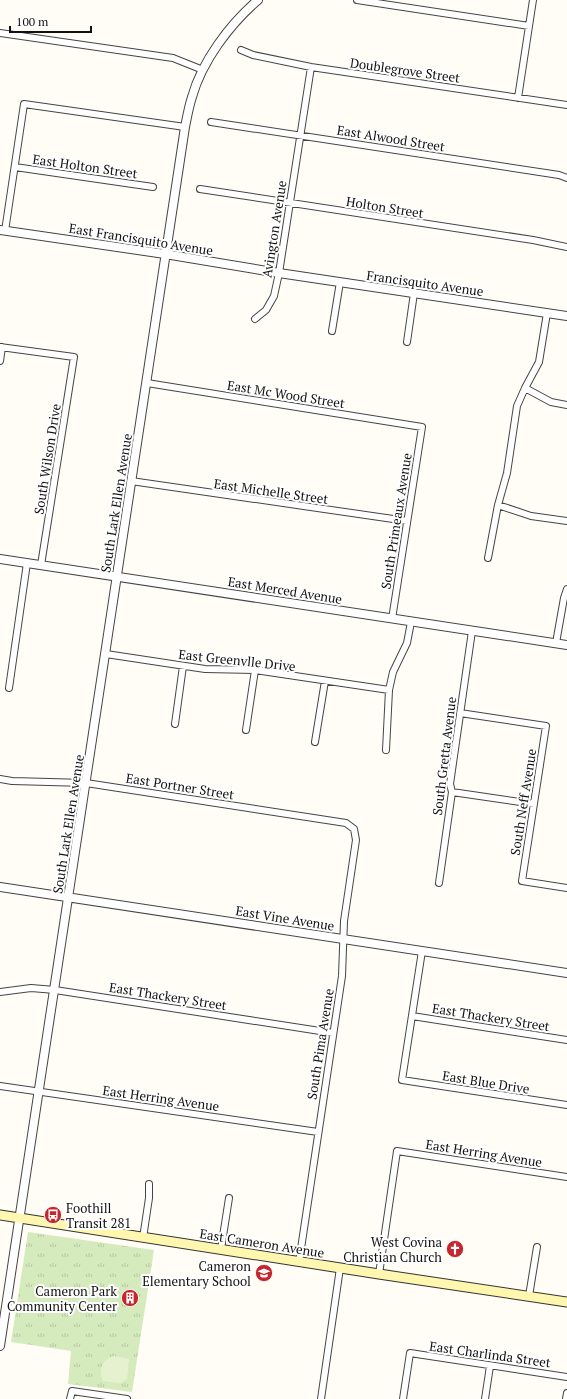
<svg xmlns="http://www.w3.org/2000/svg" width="567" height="1399" viewBox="0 0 567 1399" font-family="'PT Serif',serif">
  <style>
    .grass { fill: url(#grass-tufts) }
    .pitch { fill: #e6f2cf }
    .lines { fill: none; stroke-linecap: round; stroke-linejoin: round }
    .minor-casing { stroke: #444; stroke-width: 8 }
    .tertiary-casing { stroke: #444; stroke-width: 10 }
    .secondary-casing { stroke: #333; stroke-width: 11 }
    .minor { stroke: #fff; stroke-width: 6 }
    .tertiary { stroke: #fff; stroke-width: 8 }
    .secondary { stroke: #fff6b0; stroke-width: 9 }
    .labels { text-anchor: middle; stroke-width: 4; stroke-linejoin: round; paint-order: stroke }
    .street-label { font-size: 13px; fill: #111; stroke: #fff }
    .poi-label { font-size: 13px; fill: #111; stroke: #fff; text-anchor: end }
  </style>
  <defs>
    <pattern id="grass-tufts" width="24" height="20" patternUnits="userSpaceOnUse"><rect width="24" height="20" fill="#d5ebbd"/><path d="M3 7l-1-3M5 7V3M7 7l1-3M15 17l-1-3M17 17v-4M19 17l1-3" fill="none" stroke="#b6c8a1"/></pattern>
  </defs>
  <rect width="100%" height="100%" fill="#fffdf5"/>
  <path class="grass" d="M28 1232 154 1250 132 1392 68 1384 71 1351 11 1342Z"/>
  <path class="pitch" d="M114 1356 129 1359 127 1379 120 1383 103 1381C98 1370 102 1359 114 1356Z"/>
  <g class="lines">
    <defs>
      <path id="minor" d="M357 0 529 26
        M0 33 173 58 203 70
        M241 50 253 55 311 67 567 105
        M518 98 533 0
        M211 122 559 175 567 178
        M15 167 153 187
        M200 189 533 240 567 247
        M5 231 24 104 185 127
        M255 319 266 310 274 296 279 273 311 67
        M332 331 340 282
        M407 342 414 293
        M0 347 74 357 41 565
        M0 361 2 347
        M147 383 422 427 392 619
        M525 388 551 402 567 405
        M131 481 407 521
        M498 505 531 516 567 521
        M488 558 498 505 507 473 517 406 525 388 539 362 547 313
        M556 643 564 598 567 589
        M106 654 205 669 255 670 389 690
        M9 688 27 563
        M460 713 546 726 522 881 567 888
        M175 724 183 666
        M246 730 255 670
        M315 742 325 681
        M386 750 389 690 393 672 407 643 411 622
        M0 779 12 781 86 783 346 823 354 829 356 840 344 921 342 976 299 1262
        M452 792 534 804
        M439 883 452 792 450 784 472 631
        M422 951 402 1080 567 1105
        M0 992 31 988 55 990 333 1033
        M412 1016 567 1040
        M0 1086 318 1132
        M143 1238 149 1198V1184
        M221 1249 229 1198
        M379 1274 397 1151 567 1177
        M529 1296 537 1247
        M70 1399 72 1391 127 1399
        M321 1399 340 1268
        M403 1399 410 1353 567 1377
        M485 1399 490 1366
        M566 1399 567 1393"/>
      <path id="tertiary" d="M0 230 165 254 279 273 567 316
        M0 559 567 645
        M0 887 567 973
        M0 1346 185 127C187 117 189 106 192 97 202 61 230 24 258 0"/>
      <path id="secondary" d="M0 1215 379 1274 567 1302"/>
    </defs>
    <use href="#minor" class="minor-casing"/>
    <use href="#tertiary" class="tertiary-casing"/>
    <use href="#secondary" class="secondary-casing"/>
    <use href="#minor" class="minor"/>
    <use href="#tertiary" class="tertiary"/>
    <use href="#secondary" class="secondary"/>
  </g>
  <defs>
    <symbol id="bus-disc" viewBox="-11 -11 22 22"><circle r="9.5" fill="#c4262e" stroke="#fff"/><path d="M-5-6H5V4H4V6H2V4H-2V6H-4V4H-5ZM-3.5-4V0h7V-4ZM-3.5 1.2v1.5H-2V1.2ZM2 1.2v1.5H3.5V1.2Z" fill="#fff"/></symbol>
    <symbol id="church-disc" viewBox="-11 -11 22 22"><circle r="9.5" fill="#c4262e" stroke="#fff"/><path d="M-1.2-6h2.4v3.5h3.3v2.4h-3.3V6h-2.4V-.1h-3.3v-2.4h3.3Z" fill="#fff"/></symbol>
    <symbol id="school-disc" viewBox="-11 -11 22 22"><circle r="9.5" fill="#c4262e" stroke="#fff"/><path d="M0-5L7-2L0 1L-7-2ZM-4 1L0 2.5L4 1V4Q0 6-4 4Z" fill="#fff"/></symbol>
    <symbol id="building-disc" viewBox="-11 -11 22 22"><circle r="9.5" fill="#c4262e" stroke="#fff"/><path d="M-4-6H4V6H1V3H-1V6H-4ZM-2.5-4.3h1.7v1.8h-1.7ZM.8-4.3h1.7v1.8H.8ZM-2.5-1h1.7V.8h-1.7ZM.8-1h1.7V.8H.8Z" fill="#fff"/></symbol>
  </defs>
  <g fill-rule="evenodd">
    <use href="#bus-disc" x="43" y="1205" width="20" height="20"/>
    <use href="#church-disc" x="445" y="1239" width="20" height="20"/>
    <use href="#school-disc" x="254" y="1263" width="20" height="20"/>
    <use href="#building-disc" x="120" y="1288" width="20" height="20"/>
  </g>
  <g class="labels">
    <g class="street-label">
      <text transform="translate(405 70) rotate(8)" y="5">Doublegrove Street</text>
      <text transform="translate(391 138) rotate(9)" y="5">East Alwood Street</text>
      <text transform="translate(85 166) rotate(8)" y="5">East Holton Street</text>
      <text transform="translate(385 207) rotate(9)" y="5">Holton Street</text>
      <text transform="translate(274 229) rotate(-81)" y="5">Avington Avenue</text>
      <text transform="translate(141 239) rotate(9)" y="5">East Francisquito Avenue</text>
      <text transform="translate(425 283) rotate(8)" y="5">Francisquito Avenue</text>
      <text transform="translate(286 394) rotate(9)" y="5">East Mc Wood Street</text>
      <text transform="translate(47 459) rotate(-81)" y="5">South Wilson Drive</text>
      <text transform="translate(271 491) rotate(8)" y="5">East Michelle Street</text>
      <text transform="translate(116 503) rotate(-81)" y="5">South Lark Ellen Avenue</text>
      <text transform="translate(396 521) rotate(-81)" y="5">South Primeaux Avenue</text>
      <text transform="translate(285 590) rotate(9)" y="5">East Merced Avenue</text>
      <text transform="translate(237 660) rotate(6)" y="5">East Greenvlle Drive</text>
      <text transform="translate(444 756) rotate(-83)" y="5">South Gretta Avenue</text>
      <text transform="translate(180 786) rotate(9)" y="5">East Portner Street</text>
      <text transform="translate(523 802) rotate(-81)" y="5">South Neff Avenue</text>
      <text transform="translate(68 824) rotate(-81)" y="5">South Lark Ellen Avenue</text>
      <text transform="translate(285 918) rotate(9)" y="5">East Vine Avenue</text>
      <text transform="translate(168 996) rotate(9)" y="5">East Thackery Street</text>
      <text transform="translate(491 1017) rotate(9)" y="5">East Thackery Street</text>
      <text transform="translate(320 1044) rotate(-81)" y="5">South Pima Avenue</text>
      <text transform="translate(486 1082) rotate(9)" y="5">East Blue Drive</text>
      <text transform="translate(161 1098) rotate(8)" y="5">East Herring Avenue</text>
      <text transform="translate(484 1153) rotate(9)" y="5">East Herring Avenue</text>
      <text transform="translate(262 1243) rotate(9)" y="5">East Cameron Avenue</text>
      <text transform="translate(490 1354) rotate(8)" y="5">East Charlinda Street</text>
    </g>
    <g class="poi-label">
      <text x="66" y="1213" text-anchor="start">Foothill<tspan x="66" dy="15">Transit 281</tspan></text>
      <text x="442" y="1247">West Covina<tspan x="442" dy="15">Christian Church</tspan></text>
      <text x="251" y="1271">Cameron<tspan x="251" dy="15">Elementary School</tspan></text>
      <text x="117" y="1296">Cameron Park<tspan x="117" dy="15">Community Center</tspan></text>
    </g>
  </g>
  <path d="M10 26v6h81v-6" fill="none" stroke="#111111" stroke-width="2"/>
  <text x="16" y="26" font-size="12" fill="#111111" stroke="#ffffff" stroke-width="3" paint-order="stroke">100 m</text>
</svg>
